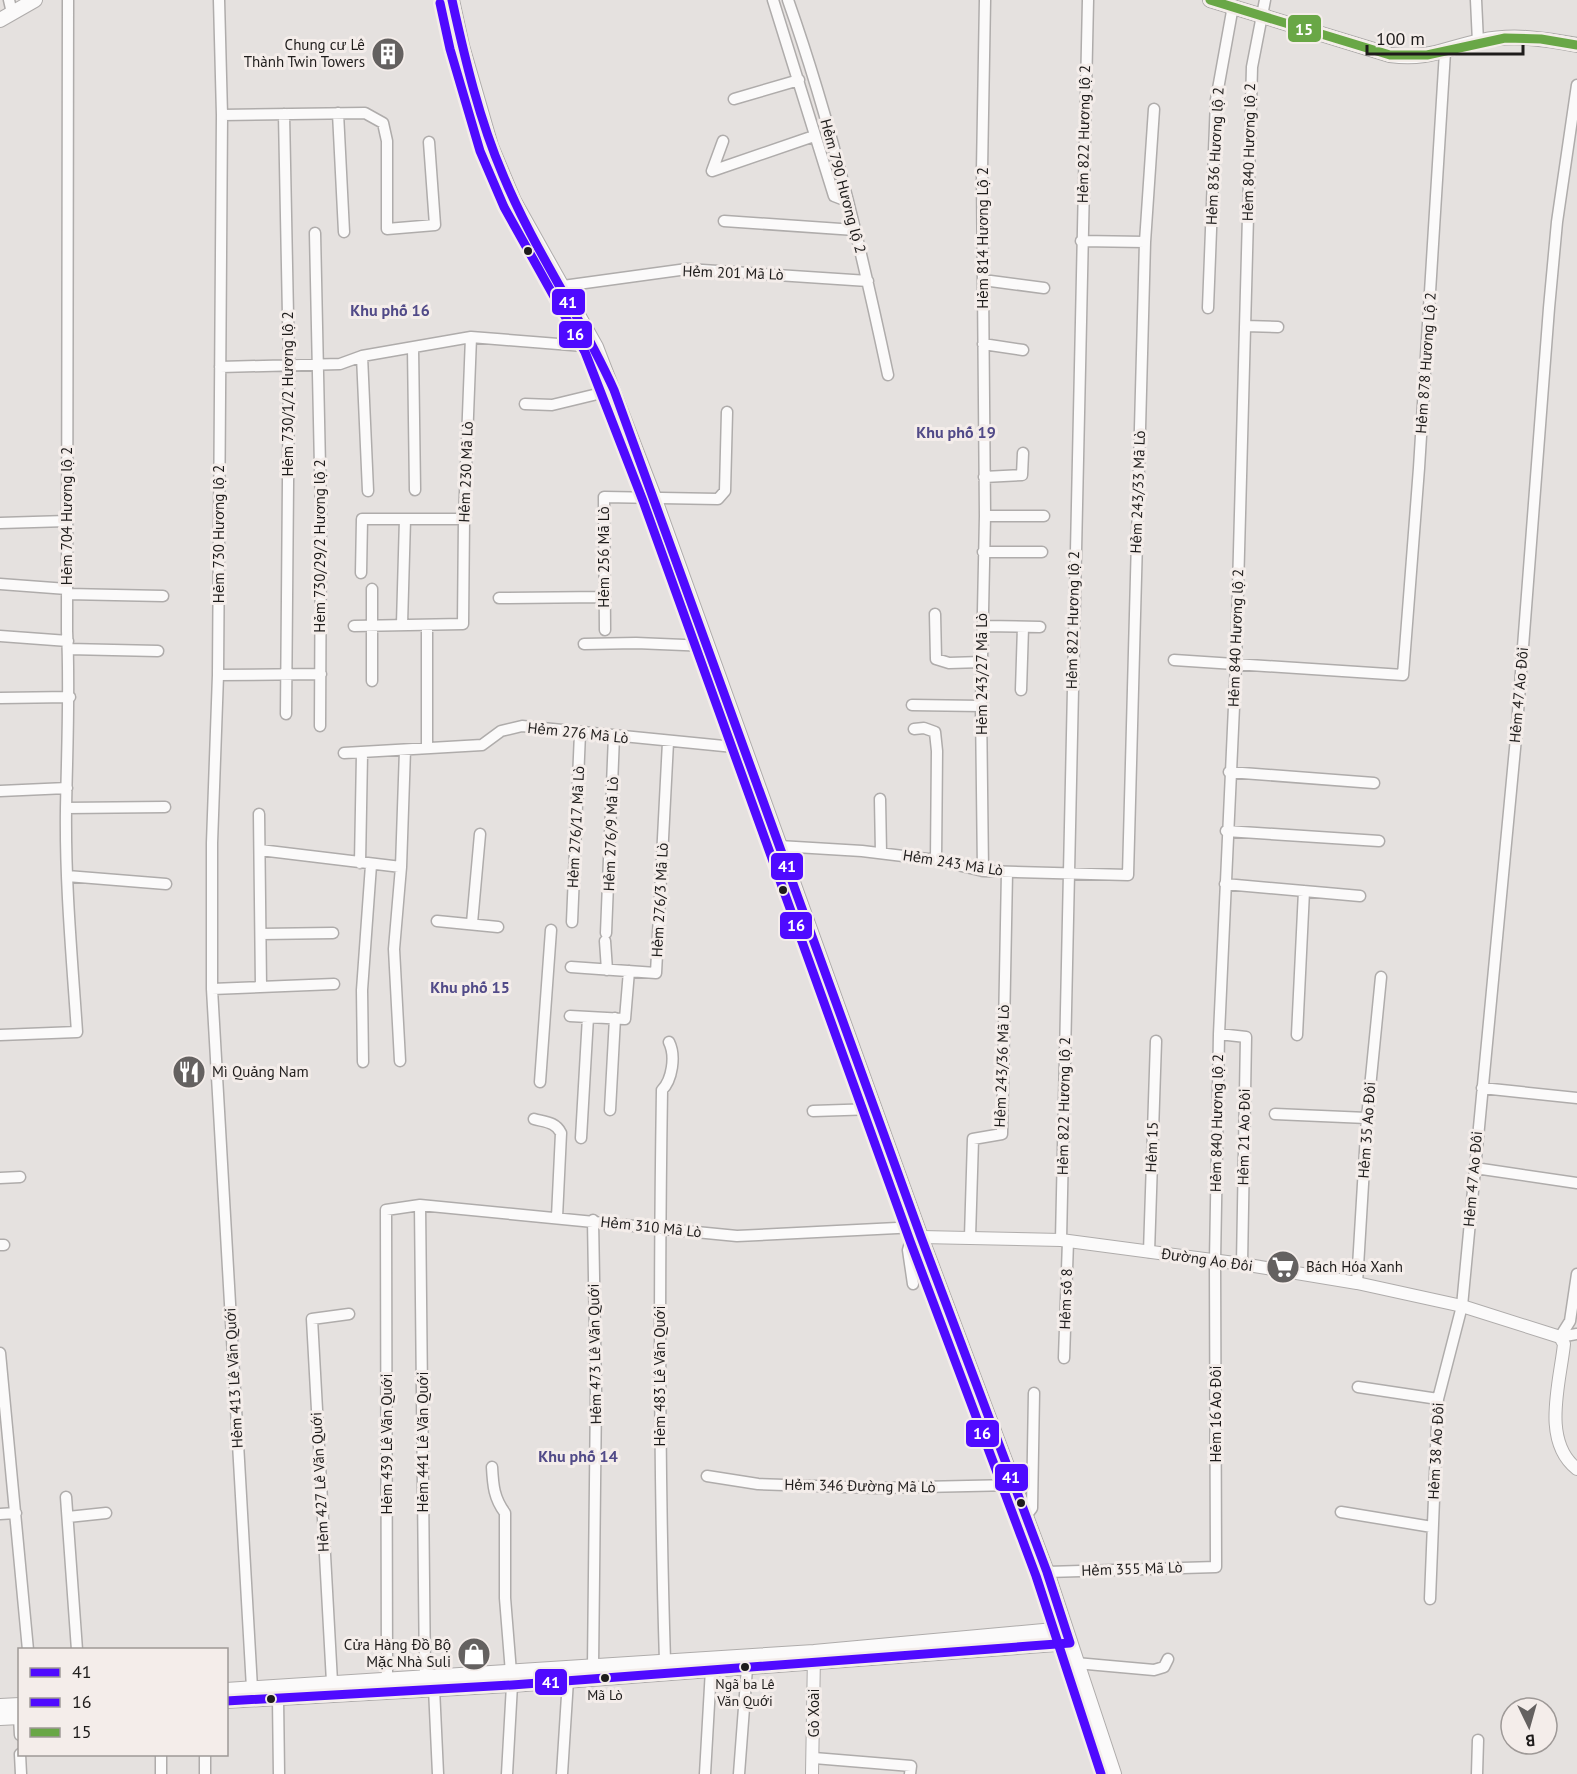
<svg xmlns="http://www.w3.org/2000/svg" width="1577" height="1774" viewBox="0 0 1577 1774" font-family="'PT Sans',sans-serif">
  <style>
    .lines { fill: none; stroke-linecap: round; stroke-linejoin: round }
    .minor-casing { stroke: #afacab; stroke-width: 13 }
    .tertiary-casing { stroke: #afacab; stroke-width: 14 }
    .secondary-casing { stroke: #afacab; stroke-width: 16 }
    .minor { stroke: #fbfafa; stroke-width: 10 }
    .tertiary { stroke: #fbfafa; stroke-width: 12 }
    .secondary { stroke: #fbfafa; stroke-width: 14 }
    .bus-1-casing { stroke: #f4edea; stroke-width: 14 }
    .bus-2-casing { stroke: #f4edea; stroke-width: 14 }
    .bus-3-casing { stroke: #f4edea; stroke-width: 14 }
    .bus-1 { stroke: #4f0aff; stroke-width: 9 }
    .bus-2 { stroke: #4f0aff; stroke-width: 9 }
    .bus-3 { stroke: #69a746; stroke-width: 9 }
    .bus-dot { fill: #1e1c1b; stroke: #f4edea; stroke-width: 2 }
    .labels { text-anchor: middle; stroke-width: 6; stroke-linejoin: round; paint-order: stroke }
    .bus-label { font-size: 14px; fill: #1e1c1b; stroke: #f4edea }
    .poi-label { font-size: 15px; fill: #1e1c1b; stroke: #f4edea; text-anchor: end }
    .street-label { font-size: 15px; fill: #1e1c1b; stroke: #f4edea }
    .neighbourhood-label { font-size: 16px; font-weight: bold; fill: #514a88; stroke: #f4edea }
    .line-badge { stroke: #f4edea; stroke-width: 2 }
    .badge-label { font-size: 16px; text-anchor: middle; font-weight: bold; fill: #fff }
  </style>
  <rect width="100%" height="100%" fill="#e5e1df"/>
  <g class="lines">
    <defs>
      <path id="minor" d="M9 0 12 13
        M219 0 222 115 218 675 212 843V989L252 1688
        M773 0 834 196 847 201
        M788 0C831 122 861 248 888 375
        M1476 0 1478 42
        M734 99 799 80
        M338 113 344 232
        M284 114 289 367 286 714
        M222 115 365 113 383 123 387 141V229L435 225 429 142
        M723 141 712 171 814 136
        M724 221 855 230
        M315 233 321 514 320 726
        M1081 241 1145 242
        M983 280 1044 288
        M563 286 687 269 868 281
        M1208 308 1216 100 1233 6
        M1245 326 1278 327
        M983 344 1023 350
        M413 348 415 490
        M362 356 368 491
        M220 367 340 364 362 356 471 337
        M525 404 552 405 614 390
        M984 477 1022 475 1023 453
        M985 516H1044
        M0 523 67 521
        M983 552H1042
        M361 573 362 519H464
        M0 584 67 589
        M67 594 163 596
        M499 598 604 597
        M935 614 936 659 949 663 982 662
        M402 624 405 519
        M354 626 463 624 464 519 471 337 596 347
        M427 626V748
        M983 626 1040 627
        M605 630 604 497 718 499 725 491 727 412
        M0 636 68 641
        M584 644 636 643 708 646
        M68 649 158 651
        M1174 660 1403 675 1419 468 1445 52
        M218 675 321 674
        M372 681V589
        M1021 690 1023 627
        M0 698 70 697
        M912 705 981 706
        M914 729 924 728 935 732 937 751 936 860
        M344 753 482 745 501 731 522 726 744 748
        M1229 772 1374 783
        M0 791 67 788
        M880 799 881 853
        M66 808 165 807
        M259 814 261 987
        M1226 831 1379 841
        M779 846 862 851 936 860 983 871 1128 875 1145 242 1154 109
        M260 850 401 867
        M360 863 362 754
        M983 871 981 706 985 516 982 170 985 0
        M67 876 166 884
        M1225 884 1360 896
        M437 921 498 927
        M572 922 580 733
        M472 923 480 834
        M606 933 614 736
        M261 934 333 933
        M605 941 607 970
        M571 967 656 973 668 742
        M212 989 334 984
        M570 1016 625 1019 629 971
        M1219 1034 1246 1037 1242 1264
        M0 1035 77 1032C72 958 65 883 66 809 67 749 70 690 67 631L68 0
        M1297 1035 1304 891
        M400 1061 394 949 401 867 405 750
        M363 1062 362 990 371 865
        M540 1082 551 930
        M1482 1088 1577 1098
        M610 1110 615 1018
        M813 1111 875 1109
        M1275 1114 1367 1118
        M534 1119C545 1122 556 1122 561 1133L557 1217
        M581 1138 588 1017
        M1475 1168 1577 1183
        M0 1178 20 1177
        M420 1205 425 1678
        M970 1237 973 1139 1002 1134 1007 872
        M1061 1240 1088 0
        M0 1245H4
        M1149 1252 1156 1041
        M1357 1283 1367 1118 1381 977
        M913 1284 908 1250 910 1243 921 1237
        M1560 1337 1570 1321 1577 1274
        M1560 1337 1577 1334
        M0 1353 28 1650
        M1064 1358 1068 1241
        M1358 1387 1438 1399
        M492 1467C493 1486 494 1498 505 1513V1598L512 1685 507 1774
        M707 1476 758 1484 875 1488 1014 1485
        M66 1497 77 1650
        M1341 1512 1432 1527
        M0 1514 16 1513
        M1026 1516 1032 1508 1034 1393
        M68 1517 106 1513
        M1047 1572 1216 1567 1215 1261 1219 1034 1236 663 1252 67 1265 0
        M1430 1599 1438 1399 1462 1306 1516 738 1549 308 1557 222 1577 85
        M665 1661C659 1471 659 1280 662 1090 672 1080 676 1056 669 1042
        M1076 1663 1154 1670 1164 1667 1168 1659
        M593 1667 596 1393 593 1220
        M387 1679 386 1210 420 1205 737 1236 917 1227
        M332 1682 312 1319 349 1314
        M434 1688 438 1774
        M278 1698 279 1774
        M19 1717 20 1735
        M20 1754 21 1774
        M161 1754V1774
        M205 1754V1774
        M814 1758 911 1766 910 1774
        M562 1774 568 1680
        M705 1774 711 1669
        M739 1774 747 1668
        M1477 1774 1478 1740"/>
      <path id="tertiary" d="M921 1237 1061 1240 1242 1264 1357 1283 1462 1306 1560 1337 1564 1344C1560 1383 1541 1441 1577 1469
        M812 1774 814 1655"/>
      <path id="secondary" d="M452 0 462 46 491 146 514 201 596 347 654 497 921 1237 1047 1572 1114 1774
        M1210 0 1390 55C1430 60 1445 48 1481 41 1513 34 1545 39 1577 45
        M0 20 35 0
        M226 1690 814 1652 1065 1629
        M226 1701 512 1685 1070 1643
        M0 1706 20 1705
        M0 1718 20 1717"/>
    </defs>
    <use href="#minor" class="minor-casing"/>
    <use href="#tertiary" class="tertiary-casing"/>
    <use href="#secondary" class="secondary-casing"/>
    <use href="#minor" class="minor"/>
    <use href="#tertiary" class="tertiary"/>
    <use href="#secondary" class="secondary"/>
    <defs>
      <path id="bus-1" d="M226 1701 512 1685 1070 1643 1047 1572 921 1237 614 390C581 316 534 250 503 175 479 119 465 59 452 0"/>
      <path id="bus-2" d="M440 3 450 49 480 151 504 207 585 352 643 501 910 1241 1036 1576 1101 1774"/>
      <path id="bus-3" d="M1210 0 1390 55H1427L1505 38 1541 39 1577 45"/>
    </defs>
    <use href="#bus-1" class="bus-1-casing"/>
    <use href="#bus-2" class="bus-2-casing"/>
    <use href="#bus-3" class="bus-3-casing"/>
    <use href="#bus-1" class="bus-1"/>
    <use href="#bus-2" class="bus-2"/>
    <use href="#bus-3" class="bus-3"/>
  </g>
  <defs>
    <symbol id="building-disc" viewBox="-11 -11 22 22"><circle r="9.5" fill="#646160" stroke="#f4edea"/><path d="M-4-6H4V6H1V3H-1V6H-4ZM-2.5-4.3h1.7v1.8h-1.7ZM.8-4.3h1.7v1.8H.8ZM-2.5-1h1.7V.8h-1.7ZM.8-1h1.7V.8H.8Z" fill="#fff"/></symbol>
    <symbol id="restaurant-disc" viewBox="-11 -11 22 22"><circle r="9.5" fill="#646160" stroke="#f4edea"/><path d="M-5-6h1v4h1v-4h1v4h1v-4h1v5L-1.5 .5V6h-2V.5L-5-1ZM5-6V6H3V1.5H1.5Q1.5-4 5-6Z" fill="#fff"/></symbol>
    <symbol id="supermarket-disc" viewBox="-11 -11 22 22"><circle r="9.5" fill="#646160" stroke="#f4edea"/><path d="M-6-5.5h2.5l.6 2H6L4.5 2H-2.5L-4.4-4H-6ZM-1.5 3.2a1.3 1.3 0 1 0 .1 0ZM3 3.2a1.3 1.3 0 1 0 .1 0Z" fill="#fff"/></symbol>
    <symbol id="shop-disc" viewBox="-11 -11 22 22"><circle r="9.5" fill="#646160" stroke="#f4edea"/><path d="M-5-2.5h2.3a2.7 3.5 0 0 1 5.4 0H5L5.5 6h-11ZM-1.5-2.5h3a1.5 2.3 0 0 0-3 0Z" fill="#fff"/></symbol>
  </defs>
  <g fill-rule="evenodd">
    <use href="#building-disc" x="369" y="35" width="38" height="38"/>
    <use href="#restaurant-disc" x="170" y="1053" width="38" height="38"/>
    <use href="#supermarket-disc" x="1264" y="1248" width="38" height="38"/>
    <use href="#shop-disc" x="455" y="1635" width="38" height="38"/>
  </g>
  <g class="bus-dot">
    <circle cx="528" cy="251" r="5"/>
    <circle cx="783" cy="890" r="5"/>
    <circle cx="1021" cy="1503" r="5"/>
    <circle cx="745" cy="1667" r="5"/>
    <circle cx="605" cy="1678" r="5"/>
    <circle cx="271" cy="1699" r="5"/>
  </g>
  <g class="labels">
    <g class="bus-label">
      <text x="745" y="1689">Ngã ba Lê<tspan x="745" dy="17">Văn Quới</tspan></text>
      <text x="605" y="1700">Mã Lò</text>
    </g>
    <g class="poi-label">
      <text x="365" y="50">Chung cư Lê<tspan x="365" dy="17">Thành Twin Towers</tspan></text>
      <text x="212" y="1077" text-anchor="start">Mì Quảng Nam</text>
      <text x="1306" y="1272" text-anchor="start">Bách Hóa Xanh</text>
      <text x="451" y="1650">Cửa Hàng Đồ Bộ<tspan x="451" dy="17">Mặc Nhà Suli</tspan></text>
    </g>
    <g class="street-label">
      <text transform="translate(1084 134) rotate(-89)" y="5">Hẻm 822 Hương lộ 2</text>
      <text transform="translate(1249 152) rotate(-89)" y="5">Hẻm 840 Hương lộ 2</text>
      <text transform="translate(1215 156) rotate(-87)" y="5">Hẻm 836 Hương lộ 2</text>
      <text transform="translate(843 186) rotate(75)" y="5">Hẻm 790 Hương lộ 2</text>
      <text transform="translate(983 238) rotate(-90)" y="5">Hẻm 814 Hương Lộ 2</text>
      <text transform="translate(733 273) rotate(2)" y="5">Hẻm 201 Mã Lò</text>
      <text transform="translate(1426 363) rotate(-86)" y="5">Hẻm 878 Hương Lộ 2</text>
      <text transform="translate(288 394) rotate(-90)" y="5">Hẻm 730/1/2 Hương lộ 2</text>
      <text transform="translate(466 472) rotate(-88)" y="5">Hẻm 230 Mã Lò</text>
      <text transform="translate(1138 492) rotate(-88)" y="5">Hẻm 243/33 Mã Lò</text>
      <text transform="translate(67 516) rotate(-90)" y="5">Hẻm 704 Hương lộ 2</text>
      <text transform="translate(219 534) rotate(-90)" y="5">Hẻm 730 Hương lộ 2</text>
      <text transform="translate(320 546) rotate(-90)" y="5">Hẻm 730/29/2 Hương lộ 2</text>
      <text transform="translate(604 557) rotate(-90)" y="5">Hẻm 256 Mã Lò</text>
      <text transform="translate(1073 620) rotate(-89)" y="5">Hẻm 822 Hương lộ 2</text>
      <text transform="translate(1236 638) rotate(-88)" y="5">Hẻm 840 Hương lộ 2</text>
      <text transform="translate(982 674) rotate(-90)" y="5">Hẻm 243/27 Mã Lò</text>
      <text transform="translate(1519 695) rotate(-85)" y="5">Hẻm 47 Ao Đôi</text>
      <text transform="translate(578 733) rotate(6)" y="5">Hẻm 276 Mã Lò</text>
      <text transform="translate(576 827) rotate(-87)" y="5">Hẻm 276/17 Mã Lò</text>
      <text transform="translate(611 834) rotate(-88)" y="5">Hẻm 276/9 Mã Lò</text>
      <text transform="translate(953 863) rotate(9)" y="5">Hẻm 243 Mã Lò</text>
      <text transform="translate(660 900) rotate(-87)" y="5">Hẻm 276/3 Mã Lò</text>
      <text transform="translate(1002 1066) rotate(-88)" y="5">Hẻm 243/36 Mã Lò</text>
      <text transform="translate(1064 1106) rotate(-89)" y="5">Hẻm 822 Hương lộ 2</text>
      <text transform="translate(1217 1123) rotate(-89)" y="5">Hẻm 840 Hương lộ 2</text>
      <text transform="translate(1367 1130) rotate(-86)" y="5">Hẻm 35 Ao Đôi</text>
      <text transform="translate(1244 1137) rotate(-89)" y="5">Hẻm 21 Ao Đôi</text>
      <text transform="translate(1152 1147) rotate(-88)" y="5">Hẻm 15</text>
      <text transform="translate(1473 1179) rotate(-85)" y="5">Hẻm 47 Ao Đôi</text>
      <text transform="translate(651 1227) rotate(6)" y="5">Hẻm 310 Mã Lò</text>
      <text transform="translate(1207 1260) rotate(8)" y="5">Đường Ao Đôi</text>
      <text transform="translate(1066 1299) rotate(-88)" y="5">Hẻm số 8</text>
      <text transform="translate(595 1354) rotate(-91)" y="5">Hẻm 473 Lê Văn Quới</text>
      <text transform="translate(660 1376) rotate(-90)" y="5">Hẻm 483 Lê Văn Quới</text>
      <text transform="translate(234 1378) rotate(-93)" y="5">Hẻm 413 Lê Văn Quới</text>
      <text transform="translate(1216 1414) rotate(-90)" y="5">Hẻm 16 Ao Đôi</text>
      <text transform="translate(423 1442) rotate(-90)" y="5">Hẻm 441 Lê Văn Quới</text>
      <text transform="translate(387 1444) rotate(-90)" y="5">Hẻm 439 Lê Văn Quới</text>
      <text transform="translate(1436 1451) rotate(-87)" y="5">Hẻm 38 Ao Đôi</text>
      <text transform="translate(320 1482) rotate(-93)" y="5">Hẻm 427 Lê Văn Quới</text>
      <text transform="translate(860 1486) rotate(1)" y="5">Hẻm 346 Đường Mã Lò</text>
      <text transform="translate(1132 1569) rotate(-2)" y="5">Hẻm 355 Mã Lò</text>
      <text transform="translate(814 1713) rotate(-90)" y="5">Gò Xoài</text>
    </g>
    <g class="neighbourhood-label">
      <text x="390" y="316">Khu phố 16</text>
      <text x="956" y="438">Khu phố 19</text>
      <text x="470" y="993">Khu phố 15</text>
      <text x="578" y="1462">Khu phố 14</text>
    </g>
  </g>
  <g class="line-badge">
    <rect x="1287" y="14" width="35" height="29" rx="6" fill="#69a746"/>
    <rect x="551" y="288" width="35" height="28" rx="6" fill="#4f0aff"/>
    <rect x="558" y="320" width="35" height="29" rx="6" fill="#4f0aff"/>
    <rect x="770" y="852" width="34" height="29" rx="6" fill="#4f0aff"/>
    <rect x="779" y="911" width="34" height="29" rx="6" fill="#4f0aff"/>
    <rect x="965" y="1419" width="35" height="29" rx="6" fill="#4f0aff"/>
    <rect x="994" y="1463" width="35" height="29" rx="6" fill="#4f0aff"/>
    <rect x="534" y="1668" width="34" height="28" rx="6" fill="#4f0aff"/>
  </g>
  <g class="badge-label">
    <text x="1304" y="35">15</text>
    <text x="568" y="308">41</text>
    <text x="575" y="340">16</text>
    <text x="787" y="872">41</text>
    <text x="796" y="931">16</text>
    <text x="982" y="1439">16</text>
    <text x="1011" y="1483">41</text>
    <text x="551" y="1688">41</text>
  </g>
  <rect x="18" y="1648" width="210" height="108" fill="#f4edea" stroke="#9e9997" stroke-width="1.5"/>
  <rect x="30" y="1668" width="30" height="9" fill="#4f0aff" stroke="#9e9997" stroke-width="1.5"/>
  <text x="72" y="1678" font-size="18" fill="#1e1c1b">41</text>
  <rect x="30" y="1698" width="30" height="9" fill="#4f0aff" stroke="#9e9997" stroke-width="1.5"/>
  <text x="72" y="1708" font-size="18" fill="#1e1c1b">16</text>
  <rect x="30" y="1728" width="30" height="9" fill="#69a746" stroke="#9e9997" stroke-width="1.5"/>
  <text x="72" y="1738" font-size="18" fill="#1e1c1b">15</text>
  <g transform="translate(1529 1726) rotate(175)"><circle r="28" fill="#f4edea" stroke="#9e9997" stroke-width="1.5"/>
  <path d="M0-4.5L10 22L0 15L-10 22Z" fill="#646160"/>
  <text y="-9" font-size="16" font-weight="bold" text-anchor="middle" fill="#1e1c1b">B</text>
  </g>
  <path d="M1367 45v9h156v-9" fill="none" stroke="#1e1c1b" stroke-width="3"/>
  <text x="1376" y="45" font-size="18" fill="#1e1c1b" stroke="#f4edea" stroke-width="4.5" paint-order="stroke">100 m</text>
</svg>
